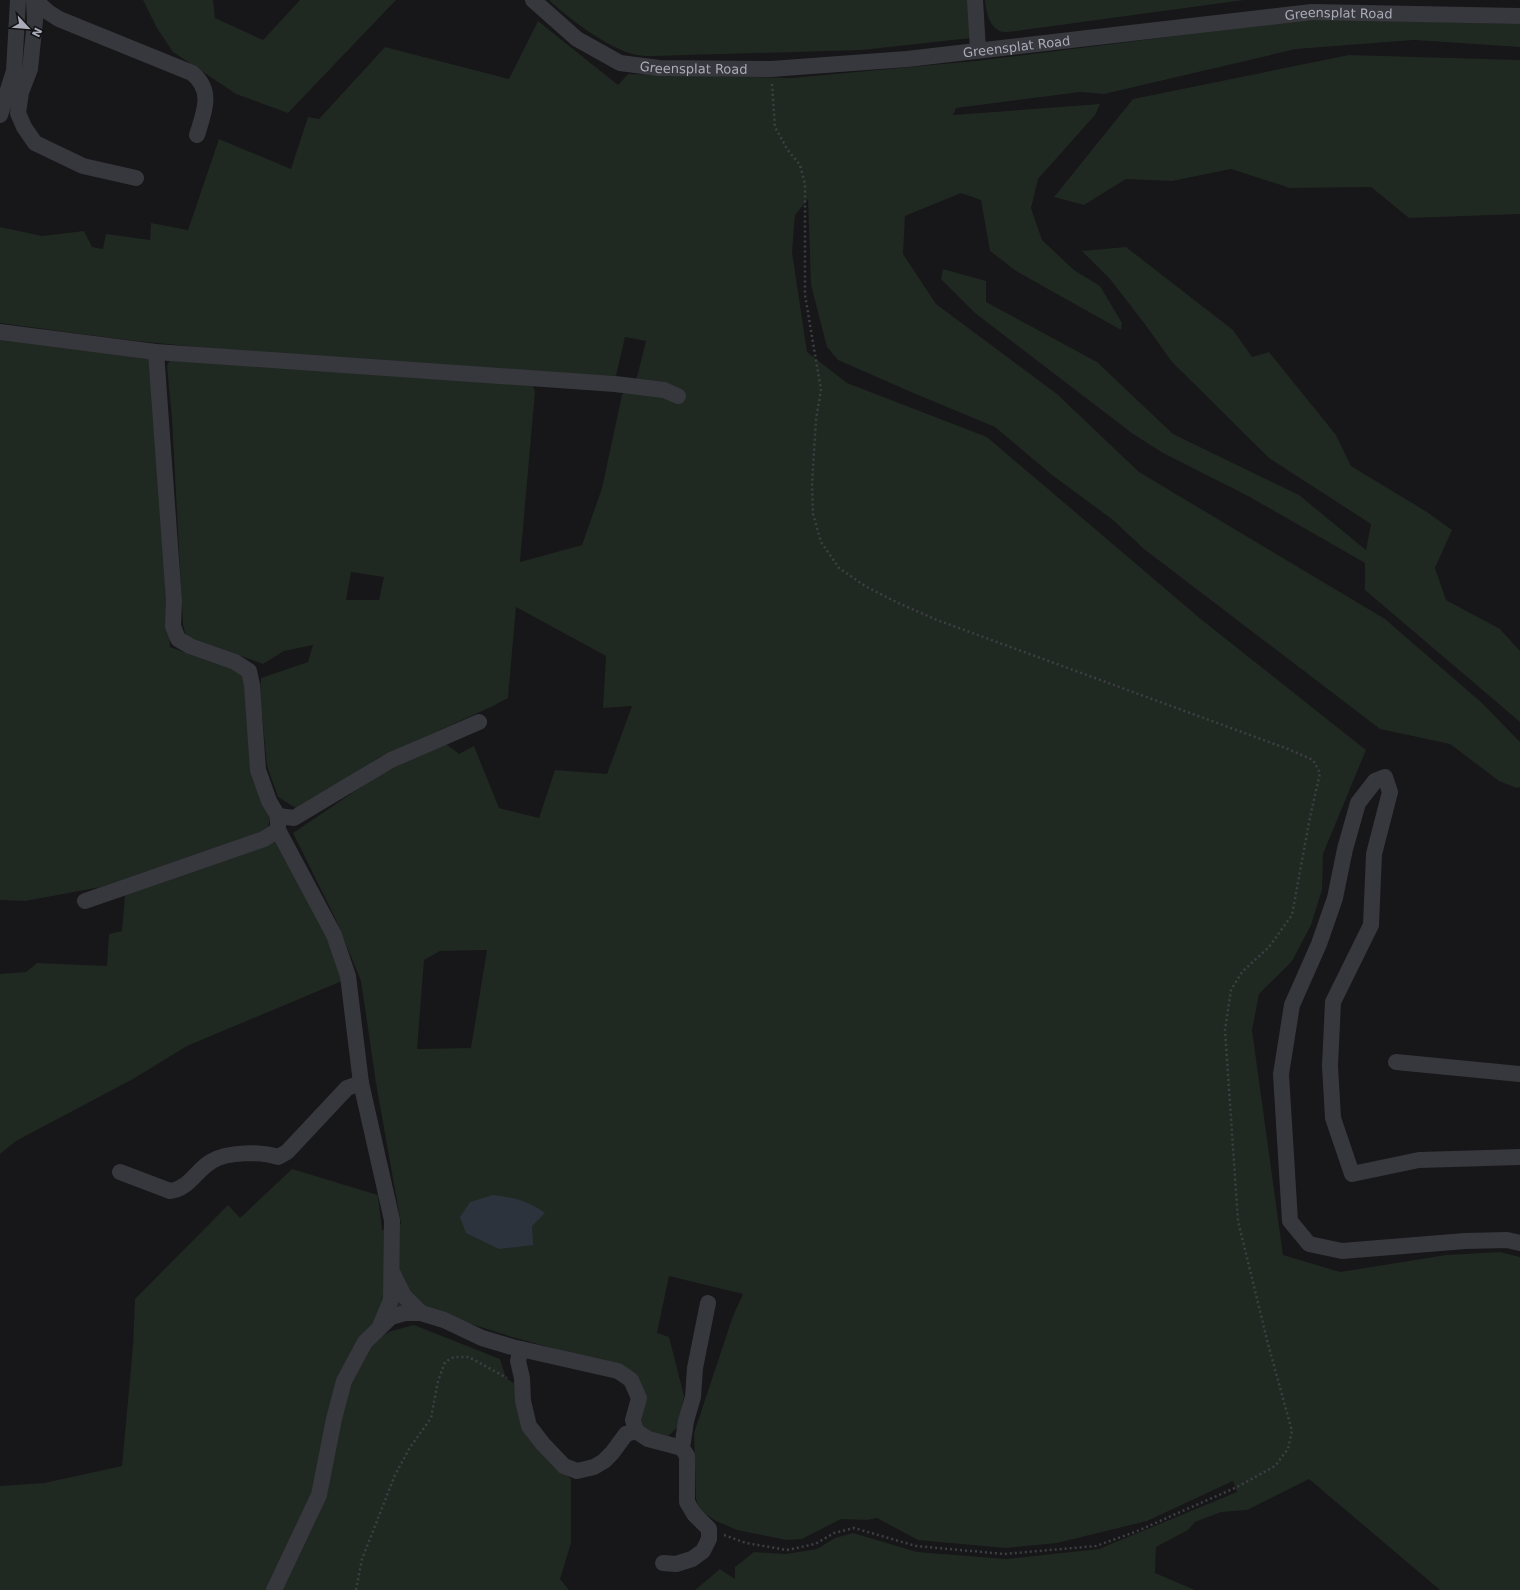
<svg xmlns="http://www.w3.org/2000/svg" width="1520" height="1590" viewBox="0 0 1520 1590" font-family="'DejaVu Sans',sans-serif">
  <style>
    .green { fill: #202822; fill-rule: evenodd }
    .water { fill: #2d333c }
    .lines { fill: none; stroke-linecap: round; stroke-linejoin: round }
    .path { stroke: #3d3f44; stroke-width: 2.5; stroke-dasharray: 2 3; stroke-linecap: butt }
    .minor { stroke: #37383d; stroke-width: 16 }
    .labels { text-anchor: middle; stroke-width: 3; stroke-linejoin: round; paint-order: stroke }
    .street-label { font-size: 13px; fill: #a9acb8; stroke: #121113 }
  </style>
  <rect width="100%" height="100%" fill="#171618"/>
  <path class="green" d="M143 0H213L215 18 263 40 300 0H396L288 113 236 94 173 52 157 28Z
    M549 0H969L971 38 862 50 654 56C648 56 642 56 636 55 609 49 569 19 549 0Z
    M985 0H1244L1008 32C1005 32 1000 32 998 30 988 24 986 10 985 0Z
    M1311 19 1520 24V47L1414 40 1296 49 1104 94 1080 92 956 108 953 115 1100 104 1095 115 1038 179 1031 208 1042 240 1074 270 1100 286 1122 323 1121 330 1016 271 990 251 981 200 961 193 905 216 903 254 936 304 1057 394 1139 472 1385 619 1482 703 1520 742V787L1517 788 1499 781 1450 744 1380 729 1144 549 1113 520 1052 475 995 427 911 392 838 360 827 347 811 285 808 199 795 215 792 252 807 352 847 383 987 437 1202 620 1366 750 1323 854 1322 890 1311 925 1292 961 1259 994 1252 1030 1283 1255 1340 1272 1446 1255 1500 1252 1520 1257V1590H1440L1309 1479 1247 1510 1221 1512 1195 1522 1188 1530 1156 1547 1155 1573 1195 1590H695L720 1569 735 1579V1567L754 1552 786 1554 817 1549 835 1538 853 1533 917 1552 1006 1559 1099 1549 1237 1492 1233 1481 1147 1521 1057 1543 1006 1548 918 1540 877 1518 867 1520 841 1519 802 1539 786 1540 737 1530 716 1521 700 1510 696 1499 694 1433 733 1316 743 1294 669 1276 657 1333 669 1337 684 1396 678 1427 668 1436 658 1435 645 1431 641 1424 646 1393 635 1378 618 1366 512 1337 449 1317 376 1320 358 1366 377 1339 391 1331 414 1325 500 1359 506 1378 518 1386 543 1454 571 1479V1543L560 1579 569 1590H0V1486L44 1483 122 1466 133 1346 135 1299 228 1205 240 1218 292 1169 378 1195 382 1230 401 1224 376 1083 361 981 335 918 293 833 389 768 445 743 459 754 474 746 499 808 539 818 555 770 607 774 632 706 603 708 606 656 516 607 508 698 491 707 378 758 299 810 278 797 267 766 260 693 261 678 308 662 313 645 284 651 263 664 189 637 185 633 183 625 172 419 167 366 171 358 533 386 535 392 520 562 582 545 602 488 622 395 637 377 646 341 625 337 616 376C466 368 316 359 167 344 111 339 55 330 0 323V227L42 236 84 231 92 247 103 249 106 234 150 240 151 223 188 230 219 139 291 169 308 117 319 119 385 47 509 79 538 21 618 85 628 74 791 78 975 61ZM351 572 384 577 379 600H346ZM487 950 471 1048 417 1049 424 960 440 951Z
    M1349 55 1520 60V214L1409 218 1371 187 1290 188 1231 169 1172 181 1126 179 1084 205 1054 197 1133 99Z
    M1126 247 1233 330 1252 357 1269 352 1336 435 1351 466 1427 512 1452 530 1435 568 1446 600 1500 629 1520 651V722L1365 590V563L1248 496 1163 453 1133 434 975 313 941 279 943 269 986 281V302L1097 362 1173 434 1299 495 1366 550 1371 524 1269 458 1172 362 1144 323 1110 279 1082 251Z
    M0 338 150 357 170 647 234 670 242 674 271 815 268 827 261 832 101 887 25 901 0 900Z
    M275 836 329 939 342 981 187 1046 133 1079 16 1141 0 1154V974L26 972 37 963 107 966 109 934 122 931 125 895Z"/>
  <path class="water" d="M493 1195C515 1198 526 1200 545 1213L532 1226 533 1245 499 1249 466 1233 460 1217 470 1202Z"/>
  <g class="lines">
    <path class="path" d="M724 1535 746 1543 787 1550 815 1544 834 1533 854 1528 916 1546 1004 1554 1096 1546 1135 1532 1237 1487 1275 1466 1288 1449 1292 1431 1268 1344 1238 1221 1225 1030 1231 990 1242 972 1269 947 1292 915 1310 817 1320 773 1313 760 1288 749 937 620 896 602 865 586 839 568 821 542 813 514 812 485 816 419 821 390 805 295V184L800 165 787 149 775 127 772 84
      M356 1590 362 1559 395 1475 409 1449 431 1418 438 1381 445 1362 454 1357H469L507 1378"/>
    <g class="minor">
      <path d="M34 0 35 21 30 69 21 92 18 113 24 127 35 143 83 166 136 178"/>
      <path d="M35 0 48 12 59 19 192 73C214 91 204 112 197 135"/>
      <path id="s1" d="M533 0 577 39 604 54 620 63 659 68 771 69 907 59 1312 12 1520 16"/>
      <path d="M975 0 978 50"/>
      <path d="M0 115 14 71 18 0"/>
      <path d="M0 332 156 352 615 384 664 390 678 396"/>
      <path d="M156 352 174 601 173 626 178 639 190 646 235 662 249 671 252 685 258 770 269 801 278 816V830L334 935 348 976 361 1083 392 1220 391 1300 380 1326"/>
      <path d="M278 816 294 818 391 760 479 722"/>
      <path d="M85 901 264 839 278 830"/>
      <path d="M1396 1062 1520 1074"/>
      <path d="M1520 1157 1419 1160 1352 1174 1333 1118 1330 1066 1333 1002 1371 925 1374 854 1390 792 1385 777 1375 781 1358 803 1345 849 1335 898 1319 944 1292 1005 1281 1074 1290 1221 1309 1244 1342 1251 1465 1241 1507 1240 1520 1243"/>
      <path d="M120 1172 170 1191C189 1189 196 1170 212 1161 227 1152 261 1151 278 1157L287 1152 347 1088 361 1083"/>
      <path d="M392 1272 404 1296 421 1313"/>
      <path d="M521 1349 518 1361 522 1378 523 1401 529 1426 543 1444 564 1466 577 1471 594 1467 604 1461 612 1453 626 1434 636 1431"/>
      <path d="M663 1563 676 1564 692 1559 703 1551 709 1539V1529L694 1514 687 1502V1456L682 1448 686 1421 693 1397 695 1368 708 1303"/>
      <path d="M274 1590 319 1495 334 1419 344 1381 365 1342 391 1317 405 1313H421L444 1320 482 1338 512 1347 618 1371 631 1380 639 1398 633 1420 636 1431 648 1439 682 1448"/>
    </g>
  </g>
  <g class="labels">
    <g class="street-label">
      <text dy="5" stroke="none"><textPath href="#s1" startOffset="830">Greensplat Road</textPath></text>
      <text dy="5" stroke="none"><textPath href="#s1" startOffset="506">Greensplat Road</textPath></text>
      <text dy="5" stroke="none"><textPath href="#s1" startOffset="182">Greensplat Road</textPath></text>
    </g>
  </g>
  <g transform="translate(28 28) rotate(116)" stroke="#121113" stroke-width="3" paint-order="stroke">
  <path d="M0-3L7 15L0 10L-7 15Z" fill="#a9acb8"/>
  <text y="-6" font-size="11" font-weight="bold" text-anchor="middle" fill="#a9acb8">N</text>
  </g>
</svg>
